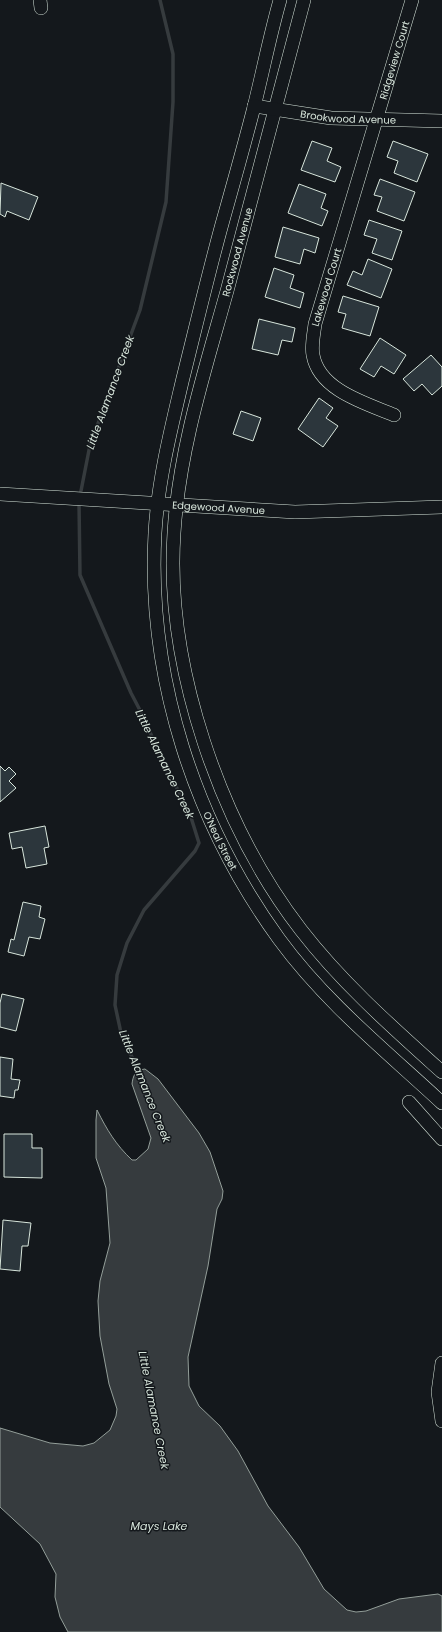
<svg xmlns="http://www.w3.org/2000/svg" width="442" height="1632" viewBox="0 0 442 1632" font-family="Poppins,sans-serif">
  <style>
    .water { fill: #363b3e; stroke: #939e99 }
    .lines { fill: none; stroke-linecap: round; stroke-linejoin: round }
    .stream { stroke: #363b3e; stroke-width: 3.5 }
    .building { fill: #2c363c; stroke: #d8e6dc }
    .minor-casing { stroke: #d8e6dc; stroke-width: 14 }
    .minor { stroke: #14181c; stroke-width: 13 }
    .labels { text-anchor: middle; stroke-width: 3; stroke-linejoin: round; paint-order: stroke }
    .street-label { font-size: 10px; fill: #d8e6dc; stroke: #14181c }
    .water-label { font-size: 11px; font-style: italic; fill: #d8e6dc; stroke: #14181c }
  </style>
  <rect width="100%" height="100%" fill="#14181c"/>
  <path class="water" d="M145 1069 158 1079 199 1133 210 1152 223 1191 222 1199 217 1209 208 1266 188 1357 189 1386 199 1406 220 1426 238 1451 268 1506 299 1547 324 1589 347 1610 356 1612 366 1611 399 1599 438 1594 442 1596V1632H68L60 1617 55 1597 56 1574 40 1544 0 1507V1428L50 1443 83 1446 94 1443 110 1430 116 1416 117 1409 109 1384 100 1336 98 1301 100 1281 110 1243 106 1188 96 1158V1120L97 1110C107 1130 116 1145 132 1160H136L148 1149 151 1138 132 1084C133 1076 135 1070 145 1069Z"/>
  <g class="lines">
    <path class="stream" d="M80 496 90 445 140 310 166 202 173 102V54L160 0
      M79 502 80 575 131 693 143 716 162 760 189 811 199 843 195 851 144 910 127 943 117 975 115 1005 121 1033 126 1046 141 1073"/>
  </g>
  <path class="building" d="M312 141 332 148 327 161 341 167 335 182 301 170Z
    M393 141 428 154 417 182 394 173 398 161 387 157Z
    M380 179 415 192 404 221 377 211 382 197 374 195Z
    M1 183 38 197 29 220 7 211 5 217 0 214Z
    M299 184 326 194 321 208 328 211 322 226 288 213Z
    M369 220 402 231 392 260 372 253 377 239 364 235Z
    M283 227 319 238 315 253 304 249 300 264 275 257Z
    M368 259 392 269 381 298 347 285 353 271 362 275Z
    M274 268 294 275 290 288 304 293 300 308 265 297Z
    M343 296 379 307 370 336 342 328 346 314 338 312Z
    M259 319 295 328 292 342 282 340 278 355 252 349Z
    M380 338 406 355 394 374 381 366 374 377 360 369Z
    M431 355 442 367V386L432 395 422 384 414 391 403 379Z
    M319 398 333 408 326 418 338 426 323 447 298 429Z
    M241 411 261 418 253 441 233 434Z
    M0 766 5 771 9 767 16 774 9 781 16 788 0 802Z
    M45 826 49 847 44 848 47 864 26 868 22 847 12 849 9 833Z
    M23 902 41 906 39 917 45 919 40 939 29 937 24 956 8 952 11 939 14 940Z
    M2 994 24 999 16 1031 0 1027V1003Z
    M0 1057 13 1059 11 1079 20 1080 18 1090H15L14 1098 0 1096Z
    M4 1134H32V1148H42V1178L4 1177Z
    M3 1220 31 1223 28 1246H22L20 1271 0 1269Z"/>
  <g class="lines">
    <defs>
      <g id="minor">
        <path d="M40 0 41 8"/>
        <path id="s1" d="M280 0C270 35 263 71 254 107 244 146 233 185 222 224 208 275 196 326 183 378 171 429 158 480 155 533 147 678 195 823 279 939 325 1002 386 1051 442 1103"/>
        <path d="M304 0C279 97 253 194 227 291 205 370 179 450 174 533 165 665 220 825 301 930 342 983 392 1027 442 1072"/>
        <path id="s2" d="M254 106 331 118 442 121"/>
        <path id="s3" d="M394 415C365 403 319 390 313 355 311 346 314 333 315 324L412 0"/>
        <path id="s4" d="M0 494 295 512 442 507"/>
        <path d="M409 1102 442 1139"/>
        <path d="M442 1363 438 1392 442 1421"/>
      </g>
    </defs>
    <use href="#minor" class="minor-casing"/>
    <use href="#minor" class="minor"/>
  </g>
  <g class="labels">
    <g class="street-label">
      <text dy="4" stroke="none"><textPath href="#s3" startOffset="412">Ridgeview Court</textPath></text>
      <text dy="4" stroke="none"><textPath href="#s2" startOffset="95">Brookwood Avenue</textPath></text>
      <text transform="translate(237 252) rotate(-75)" y="4">Rockwood Avenue</text>
      <text dy="4" stroke="none"><textPath href="#s3" startOffset="175">Lakewood Court</textPath></text>
      <text dy="4" stroke="none"><textPath href="#s4" startOffset="219">Edgewood Avenue</textPath></text>
      <text dy="4" stroke="none"><textPath href="#s1" startOffset="866">O'Neal Street</textPath></text>
    </g>
    <g class="water-label">
      <text transform="translate(110 392) rotate(-70)" y="4">Little Alamance Creek</text>
      <text transform="translate(165 764) rotate(64)" y="4">Little Alamance Creek</text>
      <text transform="translate(145 1086) rotate(68)" y="4">Little Alamance Creek</text>
      <text transform="translate(154 1410) rotate(79)" y="4">Little Alamance Creek</text>
      <text x="159" y="1530">Mays Lake</text>
    </g>
  </g>
</svg>
